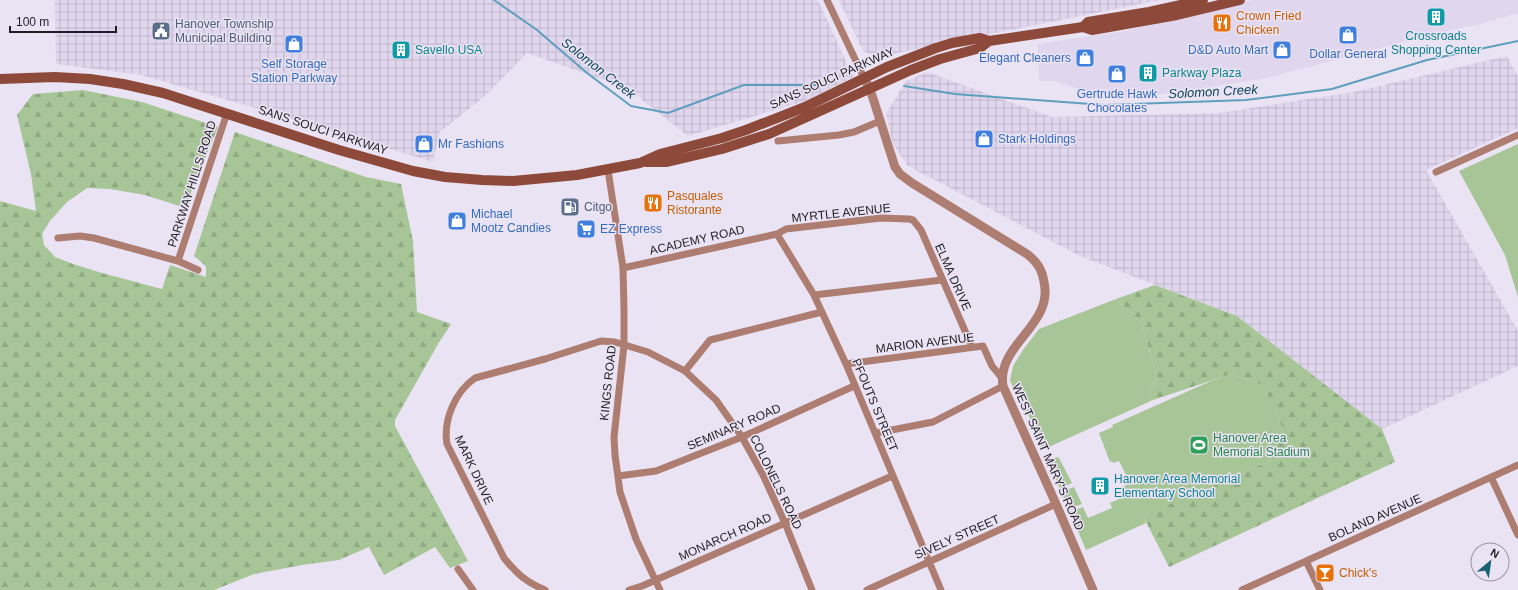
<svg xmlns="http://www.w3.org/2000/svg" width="1518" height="590" viewBox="0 0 1518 590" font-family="Helvetica,sans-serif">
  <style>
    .built { fill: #e0d6ed }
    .industrial { fill: url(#industrial-grid) }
    .green { fill: #a7c597 }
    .forest { fill: url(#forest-firs) }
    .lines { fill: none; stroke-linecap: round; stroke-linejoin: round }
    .stream { stroke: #5f9fbe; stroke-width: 2 }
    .minor { stroke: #ad7d71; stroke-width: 7 }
    .tertiary { stroke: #ad7d71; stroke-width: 9 }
    .secondary { stroke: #8d4a3a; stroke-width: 10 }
    .labels { text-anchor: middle; stroke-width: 3; stroke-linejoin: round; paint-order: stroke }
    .food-label { font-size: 12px; fill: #c56008; stroke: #eae3f3; text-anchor: start }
    .service-label { font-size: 12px; fill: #4e5e75; stroke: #eae3f3; text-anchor: start }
    .culture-label { font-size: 12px; fill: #0d838f; stroke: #eae3f3; text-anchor: start }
    .shop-label { font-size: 12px; fill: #366cbe; stroke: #eae3f3; text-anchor: start }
    .street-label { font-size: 12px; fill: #1f1c22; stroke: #eae3f3 }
    .leisure-label { font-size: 12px; fill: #27864d; stroke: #eae3f3; text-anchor: start }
    .water-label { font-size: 13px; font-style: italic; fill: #0e445a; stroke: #eae3f3 }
  </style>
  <defs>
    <pattern id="industrial-grid" width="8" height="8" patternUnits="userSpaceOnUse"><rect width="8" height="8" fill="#e0d6ed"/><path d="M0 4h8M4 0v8" fill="none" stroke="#c0b7cb"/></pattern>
    <pattern id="forest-firs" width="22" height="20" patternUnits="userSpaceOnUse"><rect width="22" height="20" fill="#a7c597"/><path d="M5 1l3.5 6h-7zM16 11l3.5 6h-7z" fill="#8fa982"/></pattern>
  </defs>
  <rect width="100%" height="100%" fill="#eae3f3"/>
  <path class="built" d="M1252 0H1518V13L1484 23 1422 37 1262 79 1157 95 1120 99 1084 91 1055 81H1039L1038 44 1124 31Z"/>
  <path class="industrial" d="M55 0H818L853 77 805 101 688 136 627 88 527 53 485 96 440 132 433 162 262 110 141 75 56 64Z
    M839 0H1160L877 57 863 51Z
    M1507 56 1518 77V128L1426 170 1518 331V366L1382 429 1237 316 1080 256 908 166 893 144 886 114 906 81 927 72 1052 117 1219 113 1354 92Z"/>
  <path class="green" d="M1518 144V297L1505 255 1459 171Z
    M1116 299 1141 323 1158 379 1149 391 1153 400 1042 450 1029 416 1021 408 1010 380 1013 366 1023 350 1039 329Z
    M1231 374 1264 385 1283 428 1270 461 1152 514 1143 516 1146 523 1086 550 1070 512 1083 507 1088 518 1112 508 1110 503 1126 496 1122 487 1130 483 1119 461 1113 463 1112 461 1110 462 1099 433 1113 427 1112 425 1211 381Z
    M1057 457 1059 458 1072 483 1060 489 1048 461Z
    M1074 487 1082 504 1069 509 1061 492Z"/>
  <path class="forest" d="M83 90 142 102 218 127 191 192 189 209 145 195 110 189 87 188 67 202 49 222 42 234 44 245 55 257 73 264 102 273 162 289 170 265 206 277V266L194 256 235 132 366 177 401 184 413 241 417 312 451 324 438 344 395 420V426L468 561 450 568 435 547 384 575 369 547 339 560 302 565 254 574 214 590H0V201L36 211 31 174 17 115 33 94Z
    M1155 285 1237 316 1382 429 1395 462 1169 567 1143 516 1270 461 1283 428 1263 385 1231 374 1153 400 1149 391 1158 379 1141 323 1116 299Z"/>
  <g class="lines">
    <path class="stream" d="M494 0 537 30 587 73 631 106 668 113 744 85H821
      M904 86 955 94 1104 105 1246 100 1332 89 1427 60 1518 41"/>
    <path class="minor" d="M827 0 864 78
      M778 141 839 135 854 132 880 121
      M608 170 623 268 624 310V345L614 437 615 455 620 492 636 539 660 590
      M1436 172 1518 135
      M777 234 814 295 846 364 941 590
      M58 238 80 236 94 238 178 261 198 270
      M178 261 227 113
      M623 268 777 234 786 229 881 218 909 219 913 220 921 230 972 347
      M814 295 942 280
      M846 364 983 346 992 366 1002 378
      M685 371 710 340 822 312
      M876 433 933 422 1003 386
      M618 476 656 471 742 437 854 386
      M1491 477 1518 535
      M1306 561 1320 590
      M458 569 473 590
      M545 590C526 582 517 574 504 558L447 444C443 420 455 392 475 378L545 359 601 341 615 342 648 352 685 371 716 400 742 437 763 475 785 523 812 590
      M629 590 642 586 892 476
      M867 590 1056 504
      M1242 590 1518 465"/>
    <path class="tertiary" d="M864 78 870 89 895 167 900 174 912 183 1027 254C1037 262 1042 269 1044 282 1054 325 996 345 1003 386L1056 504 1093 590"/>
    <path class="secondary" d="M1083 27 1088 22 1149 12 1203 0
      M0 79 55 77 90 79 123 84 163 93 339 150 413 171 445 177 482 180 513 181 577 175 640 163 660 154 722 138 746 130 805 107 887 67 936 48 952 43 980 38 989 41 1083 27 1092 30 1177 15 1240 0
      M646 162H667L722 149 769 134 911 70 940 59 980 48 989 41"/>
  </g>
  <defs>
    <symbol id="building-square" viewBox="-11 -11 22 22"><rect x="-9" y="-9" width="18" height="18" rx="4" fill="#0f9aa8" stroke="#eae3f3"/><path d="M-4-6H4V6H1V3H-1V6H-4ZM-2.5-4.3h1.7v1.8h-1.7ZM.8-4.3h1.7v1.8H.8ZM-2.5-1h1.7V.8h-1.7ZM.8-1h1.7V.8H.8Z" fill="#fff"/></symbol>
    <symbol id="restaurant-square" viewBox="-11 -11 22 22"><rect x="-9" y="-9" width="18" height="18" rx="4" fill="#e8710a" stroke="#eae3f3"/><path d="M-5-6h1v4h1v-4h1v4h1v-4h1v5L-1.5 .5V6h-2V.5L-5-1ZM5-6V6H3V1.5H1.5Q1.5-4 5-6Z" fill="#fff"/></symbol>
    <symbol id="civic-square" viewBox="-11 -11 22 22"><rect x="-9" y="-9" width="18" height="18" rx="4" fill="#5c6f8a" stroke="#eae3f3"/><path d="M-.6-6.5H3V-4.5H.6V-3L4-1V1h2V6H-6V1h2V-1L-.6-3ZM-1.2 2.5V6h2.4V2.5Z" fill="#fff"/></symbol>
    <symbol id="shop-square" viewBox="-11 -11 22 22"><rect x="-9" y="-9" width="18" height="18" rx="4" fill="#3f7fe0" stroke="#eae3f3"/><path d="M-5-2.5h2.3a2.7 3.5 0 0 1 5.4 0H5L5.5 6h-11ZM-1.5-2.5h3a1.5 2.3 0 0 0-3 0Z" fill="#fff"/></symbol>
    <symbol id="fuel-square" viewBox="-11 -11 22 22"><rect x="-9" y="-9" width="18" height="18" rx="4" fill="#5c6f8a" stroke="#eae3f3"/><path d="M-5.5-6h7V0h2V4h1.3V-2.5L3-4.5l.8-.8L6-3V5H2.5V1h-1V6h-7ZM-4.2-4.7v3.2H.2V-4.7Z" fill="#fff"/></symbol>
    <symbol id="supermarket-square" viewBox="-11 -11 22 22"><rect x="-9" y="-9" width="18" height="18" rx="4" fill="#3f7fe0" stroke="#eae3f3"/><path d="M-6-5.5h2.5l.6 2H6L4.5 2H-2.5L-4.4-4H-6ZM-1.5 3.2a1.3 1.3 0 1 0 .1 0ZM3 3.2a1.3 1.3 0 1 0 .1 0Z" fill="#fff"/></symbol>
    <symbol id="stadium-square" viewBox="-11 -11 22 22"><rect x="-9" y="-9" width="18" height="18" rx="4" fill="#2e9e5b" stroke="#eae3f3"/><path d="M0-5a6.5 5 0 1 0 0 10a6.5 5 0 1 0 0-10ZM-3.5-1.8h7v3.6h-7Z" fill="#fff"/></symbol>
    <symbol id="bar-square" viewBox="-11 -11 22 22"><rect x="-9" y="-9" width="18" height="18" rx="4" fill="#e8710a" stroke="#eae3f3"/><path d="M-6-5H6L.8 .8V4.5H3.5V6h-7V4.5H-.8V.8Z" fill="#fff"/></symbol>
  </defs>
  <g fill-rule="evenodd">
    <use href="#building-square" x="1425" y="6" width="22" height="22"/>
    <use href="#restaurant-square" x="1211" y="12" width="22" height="22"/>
    <use href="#civic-square" x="150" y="20" width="22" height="22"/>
    <use href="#shop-square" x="1337" y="24" width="22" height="22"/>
    <use href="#shop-square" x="283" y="33" width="22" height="22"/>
    <use href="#building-square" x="390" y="39" width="22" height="22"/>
    <use href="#shop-square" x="1271" y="39" width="22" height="22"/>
    <use href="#shop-square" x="1074" y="47" width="22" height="22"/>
    <use href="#building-square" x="1137" y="62" width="22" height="22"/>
    <use href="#shop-square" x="1106" y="63" width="22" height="22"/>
    <use href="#shop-square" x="973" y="128" width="22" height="22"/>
    <use href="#shop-square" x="413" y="133" width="22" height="22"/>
    <use href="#restaurant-square" x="642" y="192" width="22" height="22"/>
    <use href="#fuel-square" x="559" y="196" width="22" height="22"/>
    <use href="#shop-square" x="446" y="210" width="22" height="22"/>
    <use href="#supermarket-square" x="575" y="218" width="22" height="22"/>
    <use href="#stadium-square" x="1188" y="434" width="22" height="22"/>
    <use href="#building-square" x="1089" y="475" width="22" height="22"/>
    <use href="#bar-square" x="1314" y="562" width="22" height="22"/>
  </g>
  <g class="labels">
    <g class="food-label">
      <text x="1236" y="20">Crown Fried<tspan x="1236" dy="14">Chicken</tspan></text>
      <text x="667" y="200">Pasquales<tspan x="667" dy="14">Ristorante</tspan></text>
      <text x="1339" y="577">Chick's</text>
    </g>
    <g class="service-label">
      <text x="175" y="28">Hanover Township<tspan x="175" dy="14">Municipal Building</tspan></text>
      <text x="584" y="211">Citgo</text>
    </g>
    <g class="culture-label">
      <text x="1436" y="40" text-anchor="middle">Crossroads<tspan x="1436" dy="14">Shopping Center</tspan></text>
      <text x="415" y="54">Savello USA</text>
      <text x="1162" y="77">Parkway Plaza</text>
      <text x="1114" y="483">Hanover Area Memorial<tspan x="1114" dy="14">Elementary School</tspan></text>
    </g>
    <g class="shop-label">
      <text x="1268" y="54" text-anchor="end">D&amp;D Auto Mart</text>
      <text x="1348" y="58" text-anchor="middle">Dollar General</text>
      <text x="1071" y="62" text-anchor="end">Elegant Cleaners</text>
      <text x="294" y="68" text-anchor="middle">Self Storage<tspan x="294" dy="14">Station Parkway</tspan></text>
      <text x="1117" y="98" text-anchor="middle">Gertrude Hawk<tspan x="1117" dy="14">Chocolates</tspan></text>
      <text x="998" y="143">Stark Holdings</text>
      <text x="438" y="148">Mr Fashions</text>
      <text x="471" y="218">Michael<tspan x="471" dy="14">Mootz Candies</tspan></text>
      <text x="600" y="233">EZ Express</text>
    </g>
    <g class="street-label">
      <text transform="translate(832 78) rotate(-24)" y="4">SANS SOUCI PARKWAY</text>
      <text transform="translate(323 130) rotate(18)" y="4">SANS SOUCI PARKWAY</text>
      <text transform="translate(192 184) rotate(-72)" y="4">PARKWAY HILLS ROAD</text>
      <text transform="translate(841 213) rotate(-6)" y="4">MYRTLE AVENUE</text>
      <text transform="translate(697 240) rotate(-13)" y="4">ACADEMY ROAD</text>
      <text transform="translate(953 277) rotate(66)" y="4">ELMA DRIVE</text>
      <text transform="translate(925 343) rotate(-7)" y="4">MARION AVENUE</text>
      <text transform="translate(608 383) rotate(-84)" y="4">KINGS ROAD</text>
      <text transform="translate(875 405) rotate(67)" y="4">PFOUTS STREET</text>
      <text transform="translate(734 427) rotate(-23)" y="4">SEMINARY ROAD</text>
      <text transform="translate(1048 457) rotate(66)" y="4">WEST SAINT MARY'S ROAD</text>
      <text transform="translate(474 470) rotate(65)" y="4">MARK DRIVE</text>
      <text transform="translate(776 482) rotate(64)" y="4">COLONELS ROAD</text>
      <text transform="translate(1375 518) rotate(-24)" y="4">BOLAND AVENUE</text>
      <text transform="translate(725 537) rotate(-24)" y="4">MONARCH ROAD</text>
      <text transform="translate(957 537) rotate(-24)" y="4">SIVELY STREET</text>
    </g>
    <g class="leisure-label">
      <text x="1213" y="442">Hanover Area<tspan x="1213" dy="14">Memorial Stadium</tspan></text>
    </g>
    <g class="water-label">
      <text transform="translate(599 68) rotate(38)" y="5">Solomon Creek</text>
      <text transform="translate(1213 91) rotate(-3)" y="5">Solomon Creek</text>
    </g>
  </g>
  <g transform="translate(1490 562) rotate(29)"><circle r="19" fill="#eae3f3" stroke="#99939f"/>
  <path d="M0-3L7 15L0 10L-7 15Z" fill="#1a6271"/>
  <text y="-6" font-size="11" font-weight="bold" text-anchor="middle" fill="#1f1c22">N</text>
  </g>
  <path d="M10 26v6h106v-6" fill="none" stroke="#1f1c22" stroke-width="2"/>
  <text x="16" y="26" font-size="12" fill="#1f1c22" stroke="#eae3f3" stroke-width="3" paint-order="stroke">100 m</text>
</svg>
